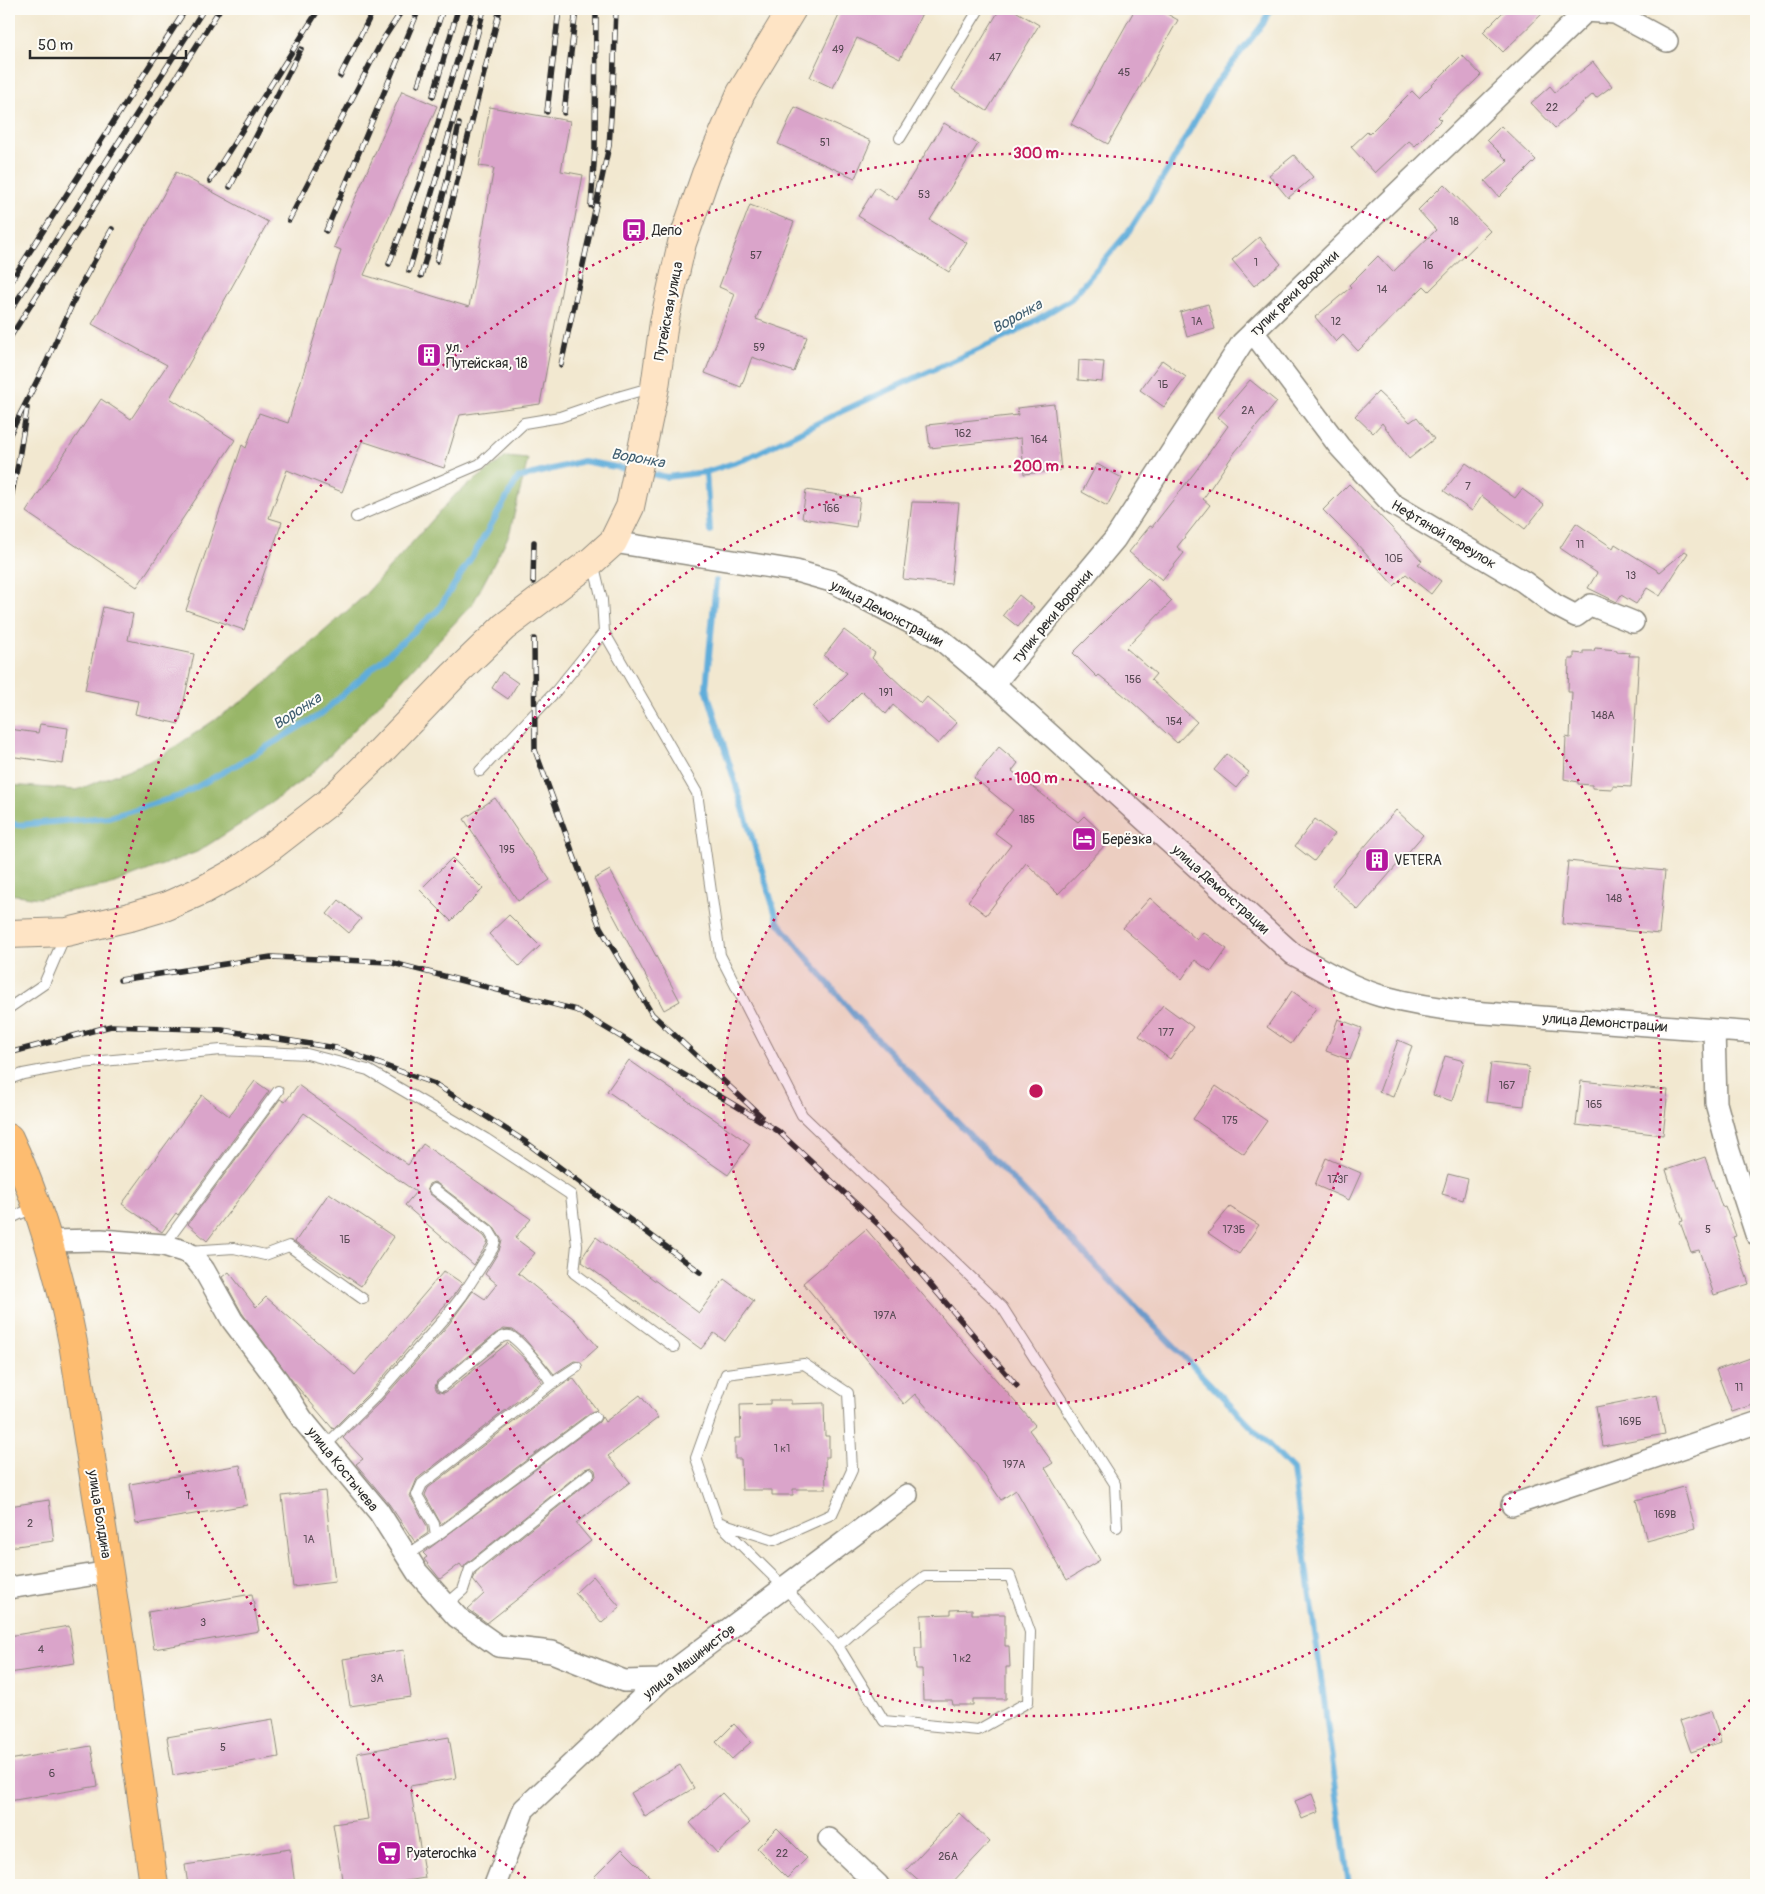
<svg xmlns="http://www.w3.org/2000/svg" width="1765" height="1894" viewBox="0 0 1765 1894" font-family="Pangolin,sans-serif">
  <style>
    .forest { fill: #98b668; stroke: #62704a }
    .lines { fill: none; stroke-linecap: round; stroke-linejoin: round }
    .stream { stroke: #61adda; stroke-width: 6 }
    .building { fill: #daa4ca }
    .lane-casing { stroke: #8e8a7e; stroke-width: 12 }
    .street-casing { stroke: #8e8a7e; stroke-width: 24 }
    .secondary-casing { stroke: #8e8a7e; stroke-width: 30 }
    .primary-casing { stroke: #8e8a7e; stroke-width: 30 }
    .lane { stroke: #fff; stroke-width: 10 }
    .street { stroke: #fff; stroke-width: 21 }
    .secondary { stroke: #fee4c5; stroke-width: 28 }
    .primary { stroke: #fdbc6f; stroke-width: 28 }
    .rail-casing { stroke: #2b2b2b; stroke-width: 5.5 }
    .rail { stroke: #fdfcf7; stroke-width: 4; stroke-dasharray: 11; stroke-linecap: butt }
    .ring { fill: none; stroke: #c2185b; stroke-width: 2.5; stroke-dasharray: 2.5 5 }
    .labels { text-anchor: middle; stroke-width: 4; stroke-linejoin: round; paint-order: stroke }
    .number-label { font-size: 11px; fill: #574953 }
    .poi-label { font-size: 14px; fill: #2b2b2b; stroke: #fdfcf7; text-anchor: start }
    .street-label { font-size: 14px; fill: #2b2b2b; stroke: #fdfcf7 }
    .water-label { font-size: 15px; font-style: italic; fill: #415f71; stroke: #fdfcf7 }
    .centre { fill: #c2185b; stroke: #fdfcf7; stroke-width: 2.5 }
    .ring-label { font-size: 15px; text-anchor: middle; font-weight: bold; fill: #c2185b; stroke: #fdfcf7; stroke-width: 4; stroke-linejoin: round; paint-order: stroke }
  </style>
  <rect width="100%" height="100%" fill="#fdfcf7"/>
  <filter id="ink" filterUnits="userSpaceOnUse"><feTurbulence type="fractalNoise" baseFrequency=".02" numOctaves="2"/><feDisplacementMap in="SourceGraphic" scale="10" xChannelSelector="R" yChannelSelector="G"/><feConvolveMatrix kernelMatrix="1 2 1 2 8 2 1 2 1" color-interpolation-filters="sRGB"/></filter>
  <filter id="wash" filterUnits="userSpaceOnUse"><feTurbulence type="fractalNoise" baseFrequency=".0096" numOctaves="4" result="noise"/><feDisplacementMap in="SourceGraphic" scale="20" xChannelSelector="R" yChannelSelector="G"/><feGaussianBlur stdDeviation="1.12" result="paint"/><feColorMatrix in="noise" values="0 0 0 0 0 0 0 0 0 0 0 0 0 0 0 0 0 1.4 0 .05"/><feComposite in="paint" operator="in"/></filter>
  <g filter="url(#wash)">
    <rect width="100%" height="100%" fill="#f2e8d0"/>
    <path class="forest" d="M506 457 528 459 509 535 473 603 390 693 311 774 244 822 197 852 109 885 39 898 9 894V785L77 790 160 757 253 694 363 597 455 495Z"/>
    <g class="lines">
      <path class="stream" d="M706 472 710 531
        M645 473 667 477 706 472 746 459 840 412 1014 333 1071 299 1130 230 1169 168 1214 86 1263 24 1270 9
        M716 581 706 688 778 922 855 1016 1293 1470 1349 1885
        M9 823 18 825 109 817 182 795 245 760 321 714 438 610 480 544 518 478 583 461 632 470"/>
    </g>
    <g id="blocks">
      <path class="building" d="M842 9H924L900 59 857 38 833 88 810 77Z
        M1000 9H1012L1039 25 987 111 952 89Z
        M1135 9H1158L1178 20 1108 144 1071 124Z
        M1506 9H1547L1503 52 1483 32Z
        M1462 55 1481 75 1438 117 1441 120 1415 146 1409 141 1375 173 1351 147 1367 132 1369 134 1412 91 1419 98Z
        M1593 62 1612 86 1596 98 1593 94 1555 128 1531 103 1550 86 1555 92Z
        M402 91 437 106 364 275 469 307 494 168 479 166 490 107 570 121 561 171 583 175 540 404 460 415 444 468 362 441 342 492 287 470 269 518 282 522 244 630 186 610 242 445 246 448 259 413 288 423 341 250 334 247Z
        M795 107 871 141 855 178 778 144Z
        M944 123 978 144 930 220 967 243 949 272 858 216 876 187 897 200Z
        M1501 126 1536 160 1499 197 1485 181 1508 161 1487 140Z
        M1294 155 1313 177 1288 198 1269 175Z
        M176 172 268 222 170 398 235 440 137 587 26 512 101 399 131 419 167 365 92 324Z
        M1444 184 1490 231 1429 291 1424 286 1358 351 1343 335 1336 342 1315 317 1351 287 1349 285 1378 256 1393 272 1436 230 1418 210Z
        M750 205 794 222 756 319 807 337 794 372 752 357 741 387 705 373 735 294 719 287Z
        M1259 237 1281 264 1254 286 1232 260Z
        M1208 304 1215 329 1187 337 1180 312Z
        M1079 360 1104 362 1102 382 1078 380Z
        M1162 360 1186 377 1164 407 1140 390Z
        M1250 380 1277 402 1235 452 1203 499 1210 505 1177 547 1184 553 1162 580 1129 552 1150 526 1152 527 1195 472 1228 426 1218 417Z
        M1378 392 1410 422 1417 417 1434 439 1409 459 1382 423 1373 433 1355 416Z
        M1054 404 1061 470 1024 474 1021 438 930 448 927 425 1018 415 1017 408Z
        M1466 463 1515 498 1522 489 1544 505 1525 529 1482 496 1472 511 1444 491Z
        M1097 464 1122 478 1107 506 1082 492Z
        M1349 484 1391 527 1422 561 1418 564 1441 581 1431 594 1406 574 1394 586 1357 544 1323 510Z
        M806 490 860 498 856 527 802 518Z
        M912 502 959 503 951 584 903 579Z
        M1576 523 1613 548 1615 544 1660 572 1685 551 1688 553 1660 596 1647 588 1636 604 1621 595 1617 602 1588 588 1597 573 1560 548Z
        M1148 578 1172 601 1126 648 1156 674 1151 680 1197 722 1177 743 1132 702 1099 675 1097 677 1073 653Z
        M1019 595 1034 607 1018 627 1003 615Z
        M103 607 133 614 128 640 194 654 179 724 135 714 138 701 85 690Z
        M844 630 875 653 872 658 921 704 927 697 957 723 938 744 893 705 886 714 862 691 829 724 813 707 847 673 824 656Z
        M1595 648 1617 650V652L1630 653 1629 656H1639L1631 787 1613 786V789L1592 788V785L1578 784V782L1564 779 1566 737 1570 738 1572 692H1568L1569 659H1574V653L1583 654V651H1594Z
        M502 672 518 683 508 699 492 688Z
        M40 724 68 728 63 764 9 756V729L38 733Z
        M999 747 1018 763 1012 771 1078 822 1084 816 1110 840 1058 894 1026 863 986 915 968 901 1011 845 995 833 1013 810 974 778Z
        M1227 754 1249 772 1236 788 1214 770Z
        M495 798 550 880 518 901 464 819Z
        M1396 810 1423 835 1358 910 1332 885Z
        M1315 819 1335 834 1314 861 1295 846Z
        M452 858 483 889 451 921 420 890Z
        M1568 861 1665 871 1659 934 1562 924Z
        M610 870 680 1001 664 1010 594 879Z
        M1150 898 1197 940 1203 932 1227 949 1211 972 1195 960 1182 979 1123 928Z
        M339 900 361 919 349 933 327 914Z
        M509 915 540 946 519 966 489 934Z
        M1292 991 1316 1008 1291 1044 1267 1027Z
        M1163 1005 1193 1027 1170 1059 1139 1036Z
        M1338 1019 1362 1028 1350 1060 1326 1051Z
        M1398 1040 1412 1046 1393 1097 1379 1092Z
        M1445 1056 1464 1061 1452 1101 1433 1095Z
        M629 1060 750 1144 728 1175 607 1091Z
        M1491 1063 1529 1067 1524 1106 1486 1102Z
        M255 1081 269 1091 178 1215 176 1213 162 1232 122 1204 202 1095 229 1116Z
        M1581 1081 1668 1090 1663 1135 1576 1125Z
        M298 1085 408 1165 423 1144 531 1219 515 1238 535 1253 518 1273 574 1319 598 1347 581 1362 574 1361 554 1374 524 1338 513 1330 504 1329 495 1334 437 1381 435 1387 437 1391 443 1393 446 1392 508 1343 528 1362 542 1382 417 1479 410 1496 427 1526 428 1533 415 1542 389 1504 356 1464 363 1459 343 1438 382 1400 449 1324 473 1291 485 1299 497 1284 485 1274 499 1251 502 1240 493 1226 438 1184 434 1182 429 1184 427 1189 430 1194 484 1236 488 1242 474 1265 405 1205 416 1192 304 1113 207 1241 188 1224 280 1099 285 1102Z
        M1216 1086 1267 1121 1244 1154 1193 1119Z
        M1705 1157 1722 1207 1725 1206 1736 1236 1733 1237 1749 1284 1714 1295 1699 1250 1691 1252 1680 1222 1683 1221 1666 1170Z
        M1326 1158 1361 1173 1349 1200 1315 1185Z
        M1448 1174 1468 1179 1463 1200 1442 1194Z
        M329 1193 394 1237 361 1286 295 1242Z
        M1230 1207 1259 1225 1239 1254 1208 1233Z
        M866 1229 1035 1425 1029 1430 1053 1463 1045 1468 1100 1560 1067 1580 1016 1490 1001 1500 977 1465 915 1394 904 1404 803 1283Z
        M596 1237 699 1313 724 1279 754 1301 725 1341 714 1333 701 1349 582 1262 583 1256Z
        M444 1271 462 1283 456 1292 372 1390 333 1429 294 1383 242 1313 222 1277 229 1272 256 1307 266 1297 355 1375Z
        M1756 1356V1404L1732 1412 1716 1370Z
        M573 1378 597 1410 591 1412 441 1524 425 1495 428 1488 555 1390Z
        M640 1395 658 1418 608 1456 630 1482 576 1523 591 1541 487 1623 468 1609 484 1594 473 1580 476 1573 593 1479 596 1476 595 1470 591 1467 585 1469 466 1564 463 1568 460 1564 440 1579 424 1559 427 1557 423 1553 599 1422 602 1417 605 1422Z
        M1657 1395 1665 1434 1603 1446 1596 1407Z
        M770 1400H791V1404L824 1403 825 1436H829V1457H825L826 1489H793V1495H772V1490H742L741 1459H735V1438H741L740 1405 770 1404Z
        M240 1465 247 1505 136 1524 130 1484Z
        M1684 1487 1695 1528 1647 1541 1636 1500Z
        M325 1491 335 1582 293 1587 282 1496Z
        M49 1500 54 1541 9 1547V1506Z
        M593 1576 620 1607 602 1623 575 1593Z
        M252 1594 259 1631 154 1649 148 1612Z
        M972 1609V1614H1005V1646H1009L1010 1667H1006V1699H973V1705H953L952 1700H923L922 1669H916L915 1648H922L921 1615 951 1614V1610Z
        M69 1626 75 1663 9 1673V1636Z
        M404 1650 411 1697 350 1706 343 1659Z
        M1711 1711 1721 1742 1691 1752 1680 1721Z
        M273 1719 279 1757 173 1775 167 1737Z
        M734 1724 751 1742 732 1759 716 1742Z
        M449 1737 456 1778 410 1786 425 1878 381 1885H343L333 1824 368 1819 357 1753Z
        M91 1746 98 1786 9 1801V1760Z
        M680 1765 694 1788 645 1817 631 1793Z
        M722 1793 750 1823 717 1853 690 1823Z
        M1312 1794 1319 1812 1302 1819 1295 1801Z
        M959 1813 990 1842 950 1885H923L906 1870Z
        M777 1828 807 1858 787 1878 757 1848Z
        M290 1849 295 1885H188L185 1865Z
        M622 1849 658 1885H602L594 1877Z"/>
    </g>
  </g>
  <g filter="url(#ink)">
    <use href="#blocks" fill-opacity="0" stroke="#8e8a7e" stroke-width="1"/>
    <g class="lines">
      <defs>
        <path id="lane" d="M900 138 979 9
          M356 517 480 464 524 423 560 417 618 397 653 387
          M593 562 602 600 604 632 697 793 720 955 802 1115 1002 1307 1115 1484 1117 1527
          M480 771 556 691 604 632
          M9 1008 44 984 66 933
          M9 1079 23 1074 81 1063 200 1052 221 1050 307 1054 368 1070 486 1139 571 1195 577 1245 574 1273 674 1347
          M9 1219 35 1207
          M164 1245 278 1091
          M189 1251 234 1248 265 1255 289 1246 363 1299
          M551 1384 577 1367
          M325 1446 377 1395 444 1319 462 1296 493 1248 495 1241 489 1231 434 1189
          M718 1522 774 1540 832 1514 852 1470 848 1393 804 1364 726 1374 696 1458 718 1522 784 1587 838 1646 884 1721 978 1730 1028 1702 1030 1632 1010 1576H925L866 1621 838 1646
          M436 1536 595 1417
          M407 1555 436 1536 434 1524 417 1495 422 1484 551 1384C549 1375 518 1339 510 1336 506 1335 502 1337 499 1339L442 1386
          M446 1605 463 1590 470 1569 589 1474"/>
        <path id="street" d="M1253 332 1339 446 1391 503 1524 582 1555 605 1576 616 1591 605 1633 622
          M613 542 796 571 831 581 938 637 994 684 1293 954C1321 969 1350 987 1381 996 1410 1004 1441 1009 1472 1012L1756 1033
          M994 684 1115 539 1242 343 1586 11 1615 13 1667 41
          M1714 1030 1716 1103 1729 1151 1756 1234
          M49 1241 101 1240 164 1245 186 1252 193 1256 204 1270 232 1320 278 1381 302 1419 379 1512 417 1572 457 1617 498 1646 552 1652 624 1681 661 1680
          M1512 1505 1756 1423
          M9 1588 109 1572
          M829 1839 878 1885
          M495 1885 524 1809 661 1680 907 1495"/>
        <path id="secondary" d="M9 934 67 932 130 917 167 906 203 890 234 873 267 850 329 802 379 753 454 675 504 627 593 560 613 542 630 507 655 387 664 322 682 243 706 174 741 93 792 9"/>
        <path id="primary" d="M9 1138C40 1204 59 1271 73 1343L120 1642 154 1885"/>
      </defs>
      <use href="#lane" class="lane-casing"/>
      <use href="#street" class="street-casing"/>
      <use href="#secondary" class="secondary-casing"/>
      <use href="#primary" class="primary-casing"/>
      <use href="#lane" class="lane"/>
      <use href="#street" class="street"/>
      <use href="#secondary" class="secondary"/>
      <use href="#primary" class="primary"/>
      <defs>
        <path id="rail" d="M340 76 374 9
          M418 85 443 9
          M433 96 458 9
          M547 112 559 9
          M564 113 576 9
          M210 181 319 9
          M230 187 301 49
          M591 206 595 149 596 9
          M289 220 382 41 403 9
          M326 231 419 9
          M437 261 500 9
          M389 264 420 181 473 9
          M409 271 468 70 484 9
          M421 276 447 181 459 124
          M9 284 186 9
          M9 313 204 9
          M9 339 220 9
          M561 365 609 146 613 86 616 9
          M9 436 46 363 80 287 112 229
          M9 507 18 464 27 408
          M533 582 534 542
          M534 639 535 750 600 927 652 1014 761 1116
          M120 980 271 957 389 962 576 1010 778 1131 881 1227 1017 1386
          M9 1053 111 1026 222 1030 336 1048 435 1084 523 1140 700 1272"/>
      </defs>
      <use href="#rail" class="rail-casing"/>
      <use href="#rail" class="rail"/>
    </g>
  </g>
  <circle cx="1036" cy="1091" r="313" fill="#c2185b" fill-opacity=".12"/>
  <g class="ring">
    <circle cx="1036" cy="1091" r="313"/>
    <circle cx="1036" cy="1091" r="625"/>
    <path d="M1755 1694A938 938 0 0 1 1540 1882M532 1882A938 938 0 1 1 1755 488"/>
  </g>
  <defs>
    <symbol id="bus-square" viewBox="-11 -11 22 22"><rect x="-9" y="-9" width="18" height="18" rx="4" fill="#b5179e" stroke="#fdfcf7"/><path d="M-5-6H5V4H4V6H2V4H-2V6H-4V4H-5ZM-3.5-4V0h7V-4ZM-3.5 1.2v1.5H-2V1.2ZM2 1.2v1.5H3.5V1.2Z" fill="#fff"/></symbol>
    <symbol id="building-square" viewBox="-11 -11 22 22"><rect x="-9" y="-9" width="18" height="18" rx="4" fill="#b5179e" stroke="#fdfcf7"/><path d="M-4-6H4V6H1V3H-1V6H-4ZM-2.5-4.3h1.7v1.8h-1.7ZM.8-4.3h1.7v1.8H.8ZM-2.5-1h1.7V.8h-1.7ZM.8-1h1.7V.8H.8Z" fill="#fff"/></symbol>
    <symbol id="hotel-square" viewBox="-11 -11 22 22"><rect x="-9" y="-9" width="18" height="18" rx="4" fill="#b5179e" stroke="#fdfcf7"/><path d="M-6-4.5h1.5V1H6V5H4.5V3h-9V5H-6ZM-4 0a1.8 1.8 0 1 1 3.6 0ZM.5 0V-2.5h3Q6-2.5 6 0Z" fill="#fff"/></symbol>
    <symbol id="supermarket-square" viewBox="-11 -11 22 22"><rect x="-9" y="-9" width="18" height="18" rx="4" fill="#b5179e" stroke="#fdfcf7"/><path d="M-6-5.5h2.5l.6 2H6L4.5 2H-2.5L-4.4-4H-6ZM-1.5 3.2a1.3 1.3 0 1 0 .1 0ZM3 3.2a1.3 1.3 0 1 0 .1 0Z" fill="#fff"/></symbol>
  </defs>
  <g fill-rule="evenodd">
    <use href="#bus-square" x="620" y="216" width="28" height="28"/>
    <use href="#building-square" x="415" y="341" width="28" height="28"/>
    <use href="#hotel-square" x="1070" y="825" width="28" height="28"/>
    <use href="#building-square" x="1363" y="846" width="28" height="28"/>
    <use href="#supermarket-square" x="375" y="1839" width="28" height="28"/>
  </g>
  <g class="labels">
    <g class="number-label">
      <text x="838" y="53">49</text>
      <text x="995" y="61">47</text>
      <text x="1124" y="76">45</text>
      <text x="1552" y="111">22</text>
      <text x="825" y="146">51</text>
      <text x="924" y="198">53</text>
      <text x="1454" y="225">18</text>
      <text x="756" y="259">57</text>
      <text x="1256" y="266">1</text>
      <text x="1428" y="269">16</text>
      <text x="1382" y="293">14</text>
      <text x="1197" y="325">1А</text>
      <text x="1336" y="325">12</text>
      <text x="759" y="351">59</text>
      <text x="1163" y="388">1Б</text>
      <text x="1248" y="414">2А</text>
      <text x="963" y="437">162</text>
      <text x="1039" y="443">164</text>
      <text x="1468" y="490">7</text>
      <text x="831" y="512">166</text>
      <text x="1580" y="548">11</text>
      <text x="1394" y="562">10Б</text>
      <text x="1631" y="579">13</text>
      <text x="1133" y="683">156</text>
      <text x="886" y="696">191</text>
      <text x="1603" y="719">148А</text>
      <text x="1174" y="725">154</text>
      <text x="1027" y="823">185</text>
      <text x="507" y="853">195</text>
      <text x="1614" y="902">148</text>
      <text x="1166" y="1036">177</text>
      <text x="1507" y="1089">167</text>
      <text x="1594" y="1108">165</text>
      <text x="1230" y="1124">175</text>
      <text x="1338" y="1183">173Г</text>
      <text x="1234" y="1233">173Б</text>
      <text x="1708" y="1233">5</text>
      <text x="345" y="1243">1Б</text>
      <text x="885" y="1319">197А</text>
      <text x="1739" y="1391">11</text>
      <text x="1630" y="1425">169Б</text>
      <text x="782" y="1452">1 к1</text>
      <text x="1014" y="1468">197А</text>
      <text x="188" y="1499">1</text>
      <text x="1665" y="1518">169В</text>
      <text x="30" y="1527">2</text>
      <text x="309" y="1543">1А</text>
      <text x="203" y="1626">3</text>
      <text x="41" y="1653">4</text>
      <text x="962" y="1662">1 к2</text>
      <text x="377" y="1682">3А</text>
      <text x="223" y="1751">5</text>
      <text x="52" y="1777">6</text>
      <text x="782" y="1857">22</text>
      <text x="948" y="1860">26А</text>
    </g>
    <g class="poi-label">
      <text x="652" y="235">Депо</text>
      <text x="446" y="352">ул.<tspan x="446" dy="16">Путейская, 18</tspan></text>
      <text x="1102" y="844">Берёзка</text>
      <text x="1394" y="865">VETERA</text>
      <text x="406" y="1858">Pyaterochka</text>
    </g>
    <g class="street-label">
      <text transform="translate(1294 293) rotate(-44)" y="5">тупик реки Воронки</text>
      <text transform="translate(668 311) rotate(-79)" y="5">Путейская улица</text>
      <text transform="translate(1444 534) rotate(31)" y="5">Нефтяной переулок</text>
      <text transform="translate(887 613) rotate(28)" y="5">улица Демонстрации</text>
      <text transform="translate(1052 616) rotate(-50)" y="5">тупик реки Воронки</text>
      <text transform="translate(1221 889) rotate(42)" y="5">улица Демонстрации</text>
      <text transform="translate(1605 1022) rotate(4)" y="5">улица Демонстрации</text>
      <text transform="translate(343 1469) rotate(51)" y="5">улица Костычева</text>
      <text transform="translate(100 1514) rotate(81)" y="5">улица Болдина</text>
      <text transform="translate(689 1661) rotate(-38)" y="5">улица Машинистов</text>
    </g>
    <g class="water-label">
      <text transform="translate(1017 316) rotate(-29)" y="5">Воронка</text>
      <text transform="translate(638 458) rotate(10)" y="5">Воронка</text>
      <text transform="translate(297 711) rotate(-33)" y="5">Воронка</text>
    </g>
  </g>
  <circle cx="1036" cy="1091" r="8" class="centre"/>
  <g class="ring-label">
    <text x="1036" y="158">300 m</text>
    <text x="1036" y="471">200 m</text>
    <text x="1036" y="783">100 m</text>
  </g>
  <rect width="1765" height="1894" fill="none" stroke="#fdfcf7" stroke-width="30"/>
  <path d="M30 50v8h156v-8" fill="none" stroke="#2b2b2b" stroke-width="2.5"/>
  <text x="38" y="50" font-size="15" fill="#2b2b2b" stroke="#fdfcf7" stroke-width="4" paint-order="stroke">50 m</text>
</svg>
